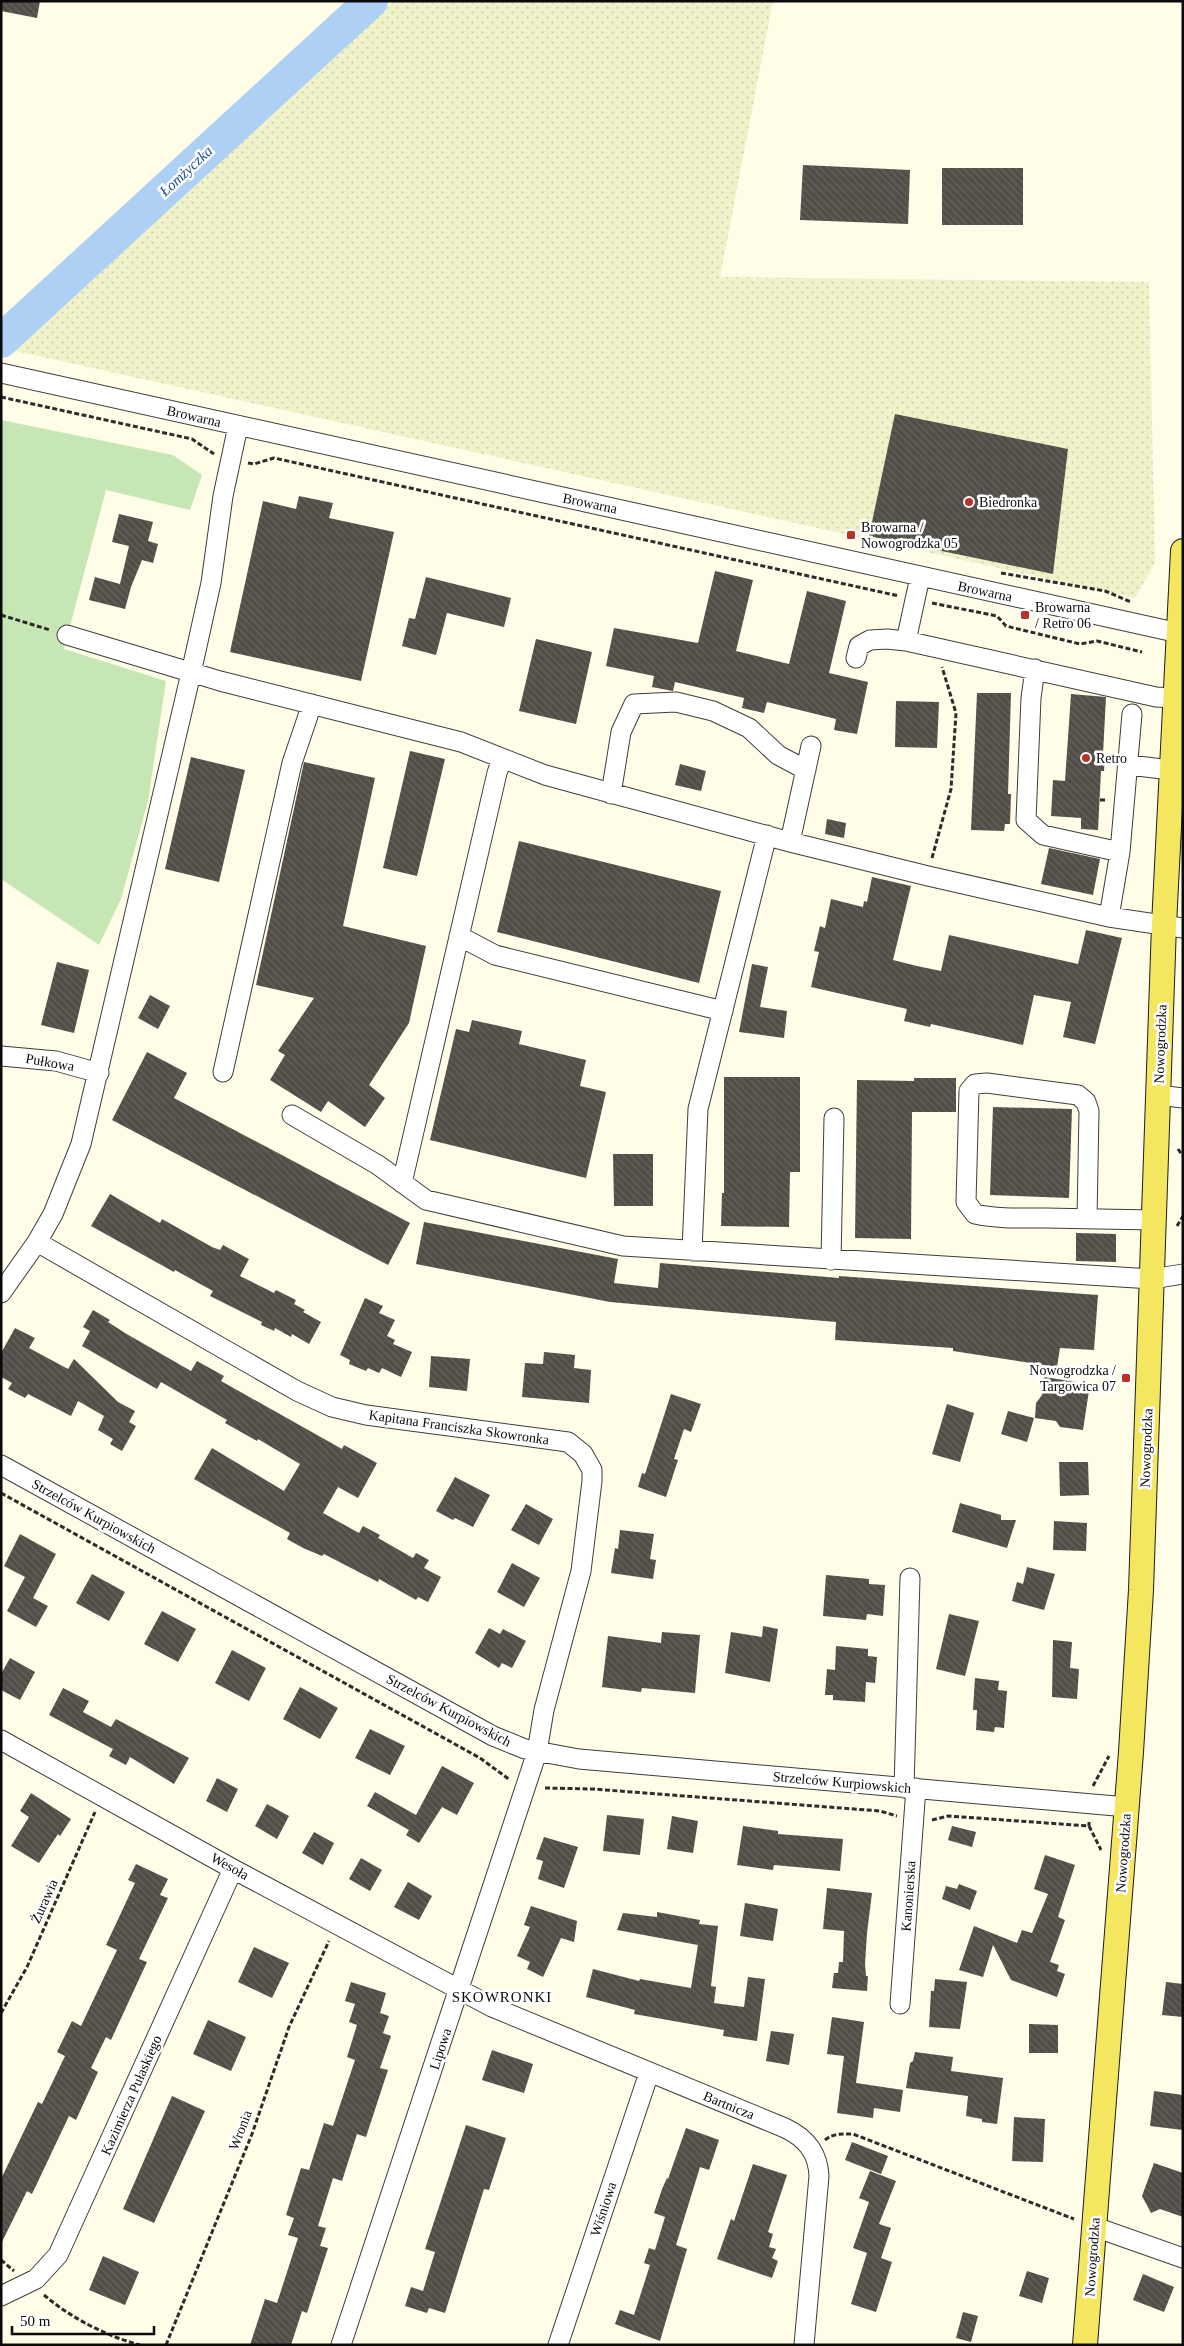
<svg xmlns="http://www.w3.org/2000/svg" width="1184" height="2346" viewBox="0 0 1184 2346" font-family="Georgia,serif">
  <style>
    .farmland { fill: url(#farmland-dots) }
    .grass { fill: #c6e7b3 }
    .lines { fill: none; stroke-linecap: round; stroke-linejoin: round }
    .river { stroke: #aed0f4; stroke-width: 34 }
    .building { fill: url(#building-back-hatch) }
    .minor-casing { stroke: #3d3d3d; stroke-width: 21 }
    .major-casing { stroke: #1b1b1b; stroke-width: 26 }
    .path { stroke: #2c2c2c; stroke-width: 3; stroke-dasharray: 5 2.5; stroke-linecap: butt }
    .minor { stroke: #fff; stroke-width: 19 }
    .major { stroke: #f5e660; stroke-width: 24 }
    .poi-dot { fill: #b53427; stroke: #fff; stroke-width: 2 }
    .labels { text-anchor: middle; stroke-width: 5; stroke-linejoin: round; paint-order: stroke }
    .street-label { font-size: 14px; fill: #0a0a0a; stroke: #fff }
    .poi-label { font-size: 14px; fill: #0a0a0a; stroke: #fff; text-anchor: start }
    .water-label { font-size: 15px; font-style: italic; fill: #184d97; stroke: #fff }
    .neighbourhood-label { font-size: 15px; letter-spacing: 1px; fill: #0a0a0a; stroke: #fff }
  </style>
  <defs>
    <pattern id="farmland-dots" width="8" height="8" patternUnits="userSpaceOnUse" patternTransform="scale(1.25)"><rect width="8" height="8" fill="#f0f3c9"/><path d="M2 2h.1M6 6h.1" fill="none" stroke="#cccfab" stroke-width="1.8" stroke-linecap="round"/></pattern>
    <pattern id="building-back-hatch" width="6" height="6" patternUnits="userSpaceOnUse" patternTransform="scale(1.25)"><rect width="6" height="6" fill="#524d47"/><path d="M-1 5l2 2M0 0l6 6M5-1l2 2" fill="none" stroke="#66625d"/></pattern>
  </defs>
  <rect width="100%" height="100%" fill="#fffde7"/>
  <path class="farmland" d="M394 1H773L720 277 1149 282 1155 563 1135 598 11 350Z"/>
  <path class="grass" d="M1 420 173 455 202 475 190 510 106 490 64 649 166 681 148 801 121 899 99 945 1 879Z"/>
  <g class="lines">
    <path class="river" d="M1 341 371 1"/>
  </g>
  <path class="building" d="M1 1H40L37 18 1 11Z
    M803 165 910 170 908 224 800 220Z
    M942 168H1023V225H942Z
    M895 414 1068 449 1053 574 869 536Z
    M299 496 333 503 329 518 394 532 361 681 230 652 263 501 296 509Z
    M119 514 153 522 148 541 158 544 153 563 142 560 131 587 125 609 89 600 95 577 120 584 129 546 112 542Z
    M715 571 753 580 736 651 789 664 807 591 846 601 829 673 868 682 857 734 834 730 836 719 767 702 764 713 742 708 744 698 675 682 673 691 652 687 654 676 606 666 614 628 698 643Z
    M426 577 511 598 504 627 447 613 436 655 402 646 409 618 415 619Z
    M536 639 592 652 576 724 519 711Z
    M977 693H1011L1008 794H1011L1010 824H1005L1004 831 971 830Z
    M1071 694 1106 697 1103 754H1105L1104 771H1101L1098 830 1081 829V818L1051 816 1053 780 1065 781Z
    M896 701 939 702 937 748 895 747Z
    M410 751 445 759 417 876 383 868Z
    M191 757 245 770 219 882 165 869Z
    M304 762 375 778 343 926 426 946 409 1023 369 1085 385 1098 365 1127 328 1101 321 1112 270 1080 285 1055 278 1051 314 998 256 985Z
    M680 764 706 771 701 791 675 785Z
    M827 819 846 823 844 838 825 834Z
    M519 841 721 891 699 983 497 932Z
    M1049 848 1100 859 1093 895 1041 884Z
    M872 877 911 886 893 960 917 966 941 971 949 935 1078 964 1086 930 1122 938 1095 1044 1063 1037 1071 1002 1034 995 1023 1045 931 1024 930 1027 904 1021 907 1009 811 987 819 952 814 951 820 926 825 928 831 899 863 907 864 901 867 902Z
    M57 962 89 970 74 1033 41 1025Z
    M752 964 768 967 760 1007 787 1011 784 1038 739 1032Z
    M150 995 170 1006 158 1029 138 1018Z
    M472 1020 522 1031 519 1044 586 1060 580 1086 606 1092 586 1178 430 1140 456 1029 469 1032Z
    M147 1052 187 1073 174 1098 410 1223 388 1265 112 1120Z
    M724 1077H800V1172H790L789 1227 721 1226 722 1193H724Z
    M914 1078H956V1112H912L911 1239 855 1238 857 1080 914 1081Z
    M993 1107 1072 1109 1069 1198 990 1195Z
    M613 1154H653V1206H614Z
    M110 1194 160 1223 162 1219 212 1247 220 1250 223 1245 249 1259 240 1276 274 1293 276 1290 296 1300 294 1304 305 1310 303 1312 321 1322 309 1344 292 1334 291 1337 275 1328 274 1331 261 1325 262 1322 210 1296 213 1291 202 1285 175 1270 174 1272 91 1226Z
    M424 1222 618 1259 614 1283 658 1288 660 1263 839 1278V1276L1098 1295 1094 1350 1060 1348 1057 1367 953 1351V1348L835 1340 836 1322 610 1302 416 1264Z
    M1076 1233 1116 1234V1262L1076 1261Z
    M365 1298 383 1306 379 1313 395 1320 387 1336 395 1340 393 1344 412 1352 401 1377 382 1368 379 1373 368 1368 366 1371 349 1364 350 1360 340 1355Z
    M93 1310 110 1320 108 1322 125 1333 191 1371 197 1361 224 1376 221 1381 342 1449 344 1445 377 1463 358 1498 338 1487 323 1513 359 1533 363 1526 380 1535 378 1538 413 1558 416 1553 429 1560 424 1568 441 1577 428 1602 418 1597 416 1600 379 1579 378 1582 324 1554 322 1556 303 1548 287 1539 290 1533 194 1479 212 1448 284 1491 300 1464 258 1439 257 1441 225 1423 227 1420 161 1382 157 1389 82 1346 90 1331 83 1327Z
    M15 1328 35 1338 29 1348 68 1369 74 1359 118 1402 135 1411 129 1422 136 1426 122 1451 110 1444 113 1439 98 1430 104 1416 78 1401 71 1416 28 1394 25 1398 8 1389 12 1383 1 1377V1353Z
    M544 1352 575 1355 574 1368 591 1370 589 1403 522 1397 525 1363 543 1364Z
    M431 1356 470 1359 467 1391 429 1387Z
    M1044 1377 1090 1384 1083 1430 1060 1427 1056 1421 1035 1418 1036 1403 1042 1395Z
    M671 1394 701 1404 691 1432 684 1429 674 1459 678 1460 666 1497 638 1487 642 1473 645 1474Z
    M947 1404 974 1413 960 1462 932 1454Z
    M1008 1411 1034 1418 1027 1442 1001 1434Z
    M1059 1462H1088L1089 1495 1060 1496Z
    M455 1477 490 1495 473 1527 455 1518 453 1520 436 1511Z
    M960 1503 1001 1515V1520H1016L1007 1548 952 1532Z
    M526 1504 553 1519 539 1545 511 1530Z
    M1054 1521 1087 1523 1086 1551 1053 1550Z
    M620 1530 654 1534 650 1559 656 1560 653 1579 611 1573 615 1548 618 1549Z
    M20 1534 56 1554 33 1598 48 1606 36 1627 7 1611 25 1577 4 1566Z
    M512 1563 540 1578 524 1607 497 1592Z
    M1027 1567 1055 1574 1044 1610 1012 1601 1017 1582 1023 1584Z
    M92 1574 125 1592 109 1621 76 1603Z
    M826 1575 869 1579V1584L885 1585 883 1616 867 1614 866 1620 823 1616Z
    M162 1611 196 1629 178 1662 144 1644Z
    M949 1614 979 1621 965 1676 936 1669Z
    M763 1626 778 1629 770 1682 725 1673 731 1632 762 1637Z
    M489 1628 500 1634 503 1629 526 1641 512 1668 502 1663 499 1668 475 1653Z
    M662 1632 700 1635 695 1693 642 1688 641 1692 602 1687 608 1636 661 1643Z
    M1053 1640 1072 1642 1070 1668 1079 1669 1077 1699 1052 1697Z
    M836 1646 868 1649V1656L877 1657 875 1683 866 1682 865 1702 833 1700V1695H825L827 1669 835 1670Z
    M232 1650 266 1668 249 1701 215 1683Z
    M10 1658 35 1672 20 1700 1 1690V1674Z
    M975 1678 999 1681 998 1690 1007 1691 1004 1728 995 1727 994 1732 976 1730 977 1710H973Z
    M300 1687 338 1708 320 1739 283 1719Z
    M63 1688 89 1701 83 1712 111 1727 116 1719 189 1758 174 1784 130 1757 126 1765 109 1756 113 1749 49 1715Z
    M370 1729 405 1746 390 1775 355 1758Z
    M442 1766 474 1783 457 1815 442 1807 419 1843 406 1835 409 1830 367 1806 375 1792 416 1815Z
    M217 1778 238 1789 227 1812 206 1801Z
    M31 1793 71 1819 60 1836 58 1834 39 1863 11 1846 29 1817 20 1811Z
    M267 1804 289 1816 277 1839 255 1826Z
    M607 1815 644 1819 640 1855 603 1851Z
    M672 1816 698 1821 693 1853 667 1849Z
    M743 1826 778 1831V1834L843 1839 840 1871 774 1865 773 1870 737 1865Z
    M952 1826 976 1832 972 1847 948 1840Z
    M314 1832 334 1843 323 1865 302 1853Z
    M544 1837 578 1847 564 1888 538 1879 543 1861 536 1859Z
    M1045 1855 1075 1865 1058 1917 1065 1920 1050 1962 1059 1965 1057 1971 1065 1974 1057 1997 1011 1980 993 1945 983 1977 959 1970 974 1926 1017 1943 1022 1930 1032 1933 1048 1894 1034 1889Z
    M361 1858 382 1870 370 1891 349 1879Z
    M136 1864 168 1879 160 1895 168 1898 139 1959 147 1962 111 2040 106 2037 91 2068 98 2072 76 2120 69 2116 32 2194 27 2191 1 2244V2179L38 2102 42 2104 65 2056 57 2052 72 2021 81 2026 117 1950 106 1945 135 1883 128 1880Z
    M408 1882 432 1896 419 1920 394 1907Z
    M959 1884 977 1891 970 1910 942 1899 946 1886 957 1889Z
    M827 1888 872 1893 867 1933 865 1964 866 1976H868L867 1991 832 1988 834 1973H838L839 1962H843L844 1931 823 1929Z
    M745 1903 778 1909 773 1941 740 1936Z
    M531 1906 577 1921 574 1942 561 1938 543 1977 527 1969 530 1962 517 1956 530 1927 524 1925Z
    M657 1912 700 1920 699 1924 718 1926 711 1986 716 1987 714 2003 744 2007 748 1977 765 1979 757 2041 723 2036 724 2030 634 2014 635 2010 586 1997 593 1969 639 1981 640 1979 691 1988 698 1945 617 1930 623 1913 657 1917Z
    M254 1947 289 1963 272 1998 238 1982Z
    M935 1979 967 1982 960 2029 929 2027 931 1991H934Z
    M351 1982 386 1993 380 2013 389 2016 383 2033 391 2036 380 2068 388 2070 366 2137 357 2134 342 2181 333 2178 318 2226 326 2228 320 2246 328 2248 307 2313 302 2311 291 2345H250L265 2299 277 2303 298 2238 288 2235 294 2218 286 2215 301 2168 309 2170 324 2123 333 2126 355 2060 347 2057 357 2025 349 2022 355 2004 345 2001Z
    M1166 1982 1183 1984V2017L1162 2015Z
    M832 2017 864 2022 856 2083 903 2090 900 2112 874 2108 873 2118 837 2113 844 2056 827 2054Z
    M208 2020 246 2037 231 2071 193 2054Z
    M1029 2024 1058 2025V2053H1029Z
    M771 2031 794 2034 789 2065 766 2061Z
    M492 2050 533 2064 524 2093 482 2080Z
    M915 2052 953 2057 951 2071 1003 2078 997 2124 982 2122V2119L966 2116 968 2096 906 2088 910 2063 913 2061Z
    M1154 2091 1183 2095V2130L1150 2126Z
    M172 2096 205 2111 154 2223 123 2209Z
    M1014 2117 1045 2119 1043 2162 1012 2161Z
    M466 2125 506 2138 489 2190 484 2189 445 2313 429 2308 427 2313 405 2306 411 2287 423 2291 435 2252 425 2249Z
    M686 2128 719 2140 709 2170 700 2167 676 2245 687 2249 660 2341 615 2324 620 2310 634 2315 650 2265 644 2263 649 2248 655 2250 665 2217 654 2213 662 2189 667 2178 668 2179Z
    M852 2142 888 2156 881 2174 845 2160Z
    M1154 2163 1183 2173V2217L1160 2209 1151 2213 1142 2196Z
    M753 2164 787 2175 768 2232 773 2234 769 2247 776 2249 772 2258 778 2261 772 2278 717 2259 731 2219 734 2221Z
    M870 2171 896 2181 879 2224 891 2228 881 2258 892 2262 876 2312 851 2304 867 2253 853 2248 869 2202 859 2198Z
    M103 2256 139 2272 125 2305 89 2290Z
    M1027 2271 1049 2278 1042 2303 1019 2296Z
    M1143 2274 1174 2287 1164 2312 1133 2300Z
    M963 2312 978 2316 971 2342 956 2338Z"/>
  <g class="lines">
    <defs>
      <path id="minor" d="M1 373 1179 633
        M67 635 220 681 461 742 545 775 790 842 928 876 1109 917 1183 928
        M906 641 920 577
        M856 658 859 646 870 640 887 639 906 641 1156 697 1175 698
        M1035 669 1031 698 1026 820 1043 835 1120 852 1132 714
        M1129 765 1171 770
        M611 794 621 732 634 704 676 702 713 711 749 728 778 755 806 770
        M790 842 811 746
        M1109 917 1120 852
        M459 936 495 955 723 1011
        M1 1056 56 1061 99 1073
        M223 1072 292 763 312 704
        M1158 1095 1183 1098
        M292 1115 378 1165 426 1200 623 1246 1152 1279 1183 1274
        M402 1183 497 773 502 759
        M1087 1219 1089 1111 1086 1102 1078 1095 987 1083 975 1084 969 1091 966 1202 975 1214C998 1219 1021 1218 1045 1218 1081 1219 1118 1219 1154 1220
        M37 1242 297 1391 332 1407 366 1415 568 1442 583 1454 592 1470V1481L581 1571 544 1710 537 1752 341 2345
        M692 1251 698 1109 767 835
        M831 1260 834 1118
        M1 1293 37 1242 53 1214 81 1144 191 673 211 583 223 496 238 426
        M1 1465 493 1736 525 1749 579 1759 1127 1807
        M1 1740 233 1869 492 2007 785 2128C806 2138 818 2152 819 2176L804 2345
        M904 1788 910 1578
        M900 2004 916 1788
        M1095 2227 1183 2258
        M1 2296 36 2279 58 2255 233 1869
        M558 2345 649 2073"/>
      <path id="major" d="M1085 2345 1131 1752 1141 1590 1164 925 1183 551"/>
    </defs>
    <use href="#minor" class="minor-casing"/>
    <use href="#major" class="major-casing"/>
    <path class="path" d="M1 397 192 439 214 454
      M248 463 254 464 274 458 899 596
      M1001 573 1105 591 1131 602
      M932 603 997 616 1006 626 1080 644 1097 641 1142 652
      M1 615 50 630
      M1100 800H1107
      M932 858 951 789 956 713 942 667
      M1178 1149 1183 1156
      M1177 1226 1183 1216
      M1 1493 480 1758 510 1780
      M1093 1786 1109 1756
      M545 1788 593 1789 880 1811 897 1816
      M932 1820 948 1816 1089 1826V1822
      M1089 1826 1101 1850
      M1 2013 27 1967 95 1812
      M825 2140C833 2133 843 2134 853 2134L1074 2219
      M1 2260 14 2271
      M44 2295C71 2318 106 2336 140 2345
      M166 2345 252 2134 289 2027 329 1941"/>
    <use href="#minor" class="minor"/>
    <use href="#major" class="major"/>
  </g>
  <g class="poi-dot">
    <circle cx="969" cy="502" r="5"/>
    <rect x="846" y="530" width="10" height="10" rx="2.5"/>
    <rect x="1020" y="610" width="10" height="10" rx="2.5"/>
    <circle cx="1086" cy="758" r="5"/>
    <rect x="1121" y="1373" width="10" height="10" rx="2.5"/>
  </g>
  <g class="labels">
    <g class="street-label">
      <text transform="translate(194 416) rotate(13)" y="5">Browarna</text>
      <text transform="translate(590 503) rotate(12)" y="5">Browarna</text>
      <text transform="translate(985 591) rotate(12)" y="5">Browarna</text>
      <text transform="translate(1160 1044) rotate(-88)" y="5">Nowogrodzka</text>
      <text transform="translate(50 1062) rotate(10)" y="5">Pułkowa</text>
      <text transform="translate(459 1427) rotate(8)" y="5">Kapitana Franciszka Skowronka</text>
      <text transform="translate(1146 1448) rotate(-88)" y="5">Nowogrodzka</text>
      <text transform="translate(94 1516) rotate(29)" y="5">Strzelców Kurpiowskich</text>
      <text transform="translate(449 1710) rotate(28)" y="5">Strzelców Kurpiowskich</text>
      <text transform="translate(842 1782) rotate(5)" y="5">Strzelców Kurpiowskich</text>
      <text transform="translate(1123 1853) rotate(-86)" y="5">Nowogrodzka</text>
      <text transform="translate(230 1866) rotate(29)" y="5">Wesoła</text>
      <text transform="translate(908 1896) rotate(-86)" y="5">Kanonierska</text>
      <text transform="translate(44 1901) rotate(-66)" y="5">Żurawia</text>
      <text transform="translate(440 2049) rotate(-72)" y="5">Lipowa</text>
      <text transform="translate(131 2095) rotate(-66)" y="5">Kazimierza Pułaskiego</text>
      <text transform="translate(729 2105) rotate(22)" y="5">Bartnicza</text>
      <text transform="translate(240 2130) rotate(-69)" y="5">Wronia</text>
      <text transform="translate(603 2209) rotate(-72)" y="5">Wiśniowa</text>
      <text transform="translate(1092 2257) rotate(-86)" y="5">Nowogrodzka</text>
    </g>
    <g class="poi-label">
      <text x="979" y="507">Biedronka</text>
      <text x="861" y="532">Browarna /<tspan x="861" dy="16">Nowogrodzka 05</tspan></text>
      <text x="1035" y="612">Browarna<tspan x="1035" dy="16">/ Retro 06</tspan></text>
      <text x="1096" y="763">Retro</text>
      <text x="1116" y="1375" text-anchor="end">Nowogrodzka /<tspan x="1116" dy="16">Targowica 07</tspan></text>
    </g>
    <g class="water-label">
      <text transform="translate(186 171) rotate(-43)" y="5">Łomżyczka</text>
    </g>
    <g class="neighbourhood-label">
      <text x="502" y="2002">SKOWRONKI</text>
    </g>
  </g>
  <rect width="1184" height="2346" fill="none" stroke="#0a0a0a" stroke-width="5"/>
  <path d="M12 2326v8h142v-8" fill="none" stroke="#0a0a0a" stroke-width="2.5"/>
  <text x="20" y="2326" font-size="15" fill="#0a0a0a" stroke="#ffffff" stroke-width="4" paint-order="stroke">50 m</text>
</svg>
